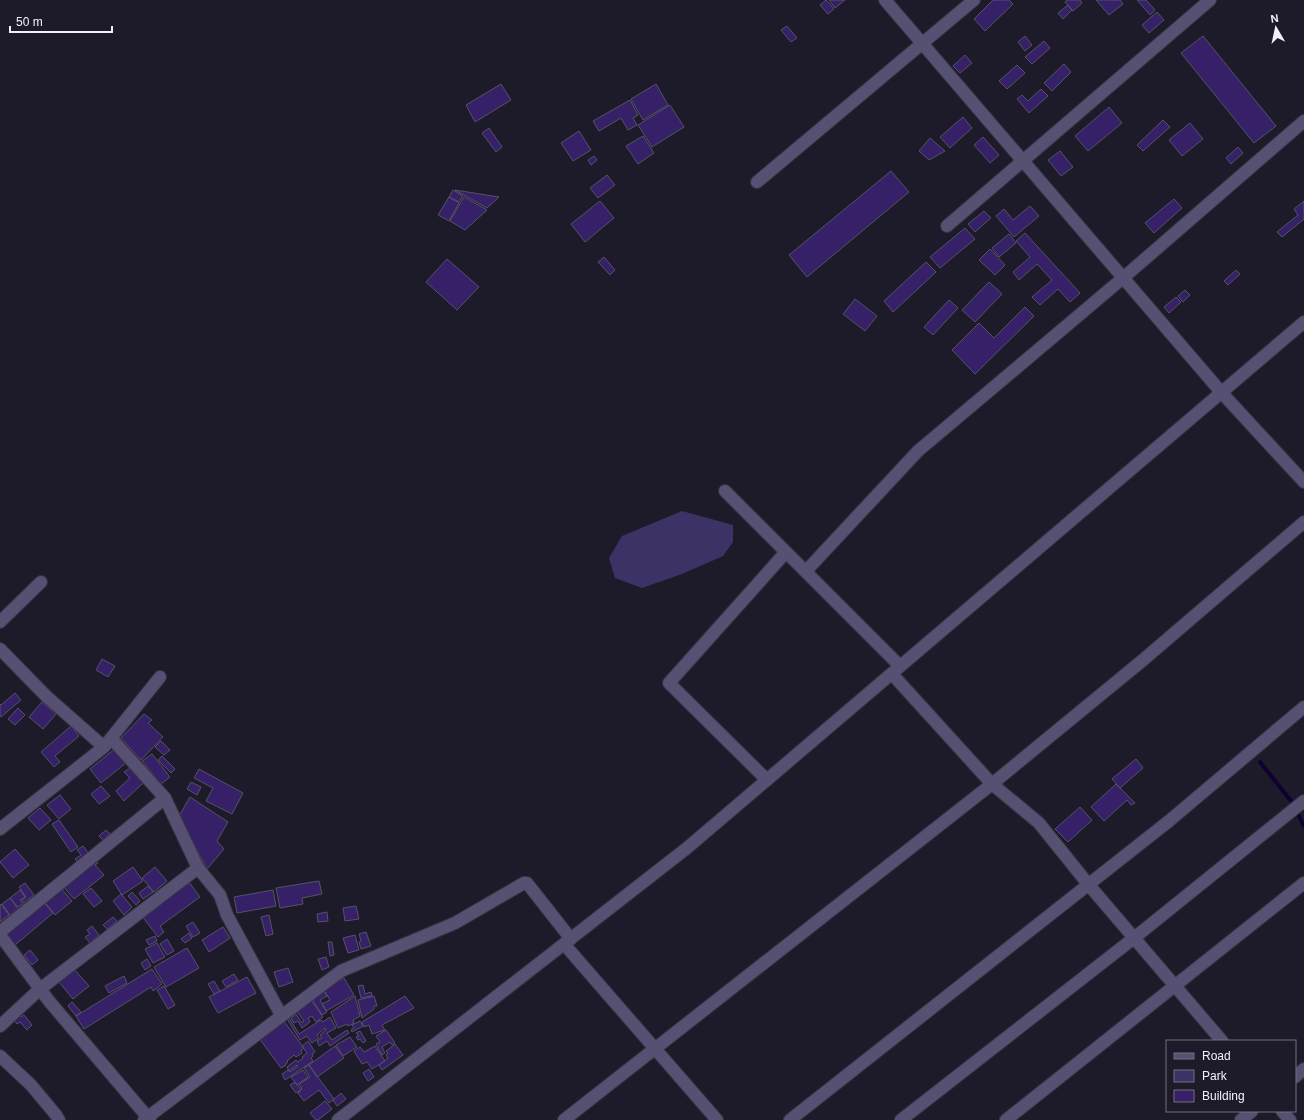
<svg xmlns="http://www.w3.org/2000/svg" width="1304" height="1120" viewBox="0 0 1304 1120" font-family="Arial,sans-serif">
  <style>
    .green { fill: #3d3266 }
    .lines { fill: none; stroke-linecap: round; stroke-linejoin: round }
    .stream { stroke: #100030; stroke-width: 4 }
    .building { fill: #362169; stroke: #555264 }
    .minor-casing { stroke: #373543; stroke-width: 14 }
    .minor { stroke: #565172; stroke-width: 12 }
  </style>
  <rect width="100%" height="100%" fill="#1d1b2a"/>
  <path class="green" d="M682 511 733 525V542L723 556 682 574 642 588 615 578 609 558 622 536Z"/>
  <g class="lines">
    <path class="stream" d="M1260 762 1291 801 1304 826"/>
  </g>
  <path class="building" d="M826 0 834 9 828 14 820 5Z
    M829 0H845L835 8Z
    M993 0H1009L1013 4 985 31 974 19Z
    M1067 0H1080L1082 3 1073 11 1065 2Z
    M1096 0H1120L1123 4 1109 15Z
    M1137 0H1146L1155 10 1150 15Z
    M1068 5 1072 10 1063 19 1058 13Z
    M1157 12 1164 20 1149 33 1142 25Z
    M787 26 797 38 791 42 781 30Z
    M1025 36 1032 45 1025 51 1018 42Z
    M1203 36 1276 126 1254 143 1181 53Z
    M1044 41 1050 48 1032 64 1025 57Z
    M965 55 972 63 960 73 953 66Z
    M1064 64 1071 72 1052 91 1044 83Z
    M1017 65 1025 73 1007 89 999 81Z
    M501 84 511 100 475 122 466 105Z
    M656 84 668 105 643 120 631 99Z
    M1041 89 1048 96 1029 113 1017 99 1022 95 1028 101Z
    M630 100 638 115 633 118 637 125 628 130 621 118 599 131 593 121Z
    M670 105 684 127 652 147 638 125Z
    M1109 107 1122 123 1088 151 1075 136Z
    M963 117 972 128 950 148 940 137Z
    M1163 120 1170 127 1143 151 1137 145Z
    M1190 123 1203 139 1182 156 1169 140Z
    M489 128 502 147 496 152 482 133Z
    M579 131 591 150 573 161 561 143Z
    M643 136 654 153 638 164 626 146Z
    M983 137 999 155 990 163 974 145Z
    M930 138 945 151 929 160 919 151Z
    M1238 147 1243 153 1231 164 1226 158Z
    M1060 151 1073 167 1061 176 1048 160Z
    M594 156 597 160 591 165 588 160Z
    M891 171 909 192 807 277 789 255Z
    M607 175 615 185 598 198 590 188Z
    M453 190 463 196 459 202 449 197Z
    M455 190 499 197 487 208Z
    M449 197 459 203 449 221 438 215Z
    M464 197 487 210 465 230 450 221Z
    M1174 199 1182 208 1154 233 1145 223Z
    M600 201 614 218 585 242 571 224Z
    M1304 201V219L1282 237 1277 232 1298 215 1294 209Z
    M1030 206 1039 216 1014 237 996 216 1004 209 1013 220Z
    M984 211 991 218 975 232 968 224Z
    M965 228 975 239 940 268 930 257Z
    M1025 233 1080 293 1070 302 1058 289 1040 305 1032 297 1052 280 1037 264 1019 280 1013 272 1030 257 1016 241Z
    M1009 234 1016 243 999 257 992 248Z
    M990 249 1005 265 995 275 979 260Z
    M604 257 615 270 610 275 598 262Z
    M447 259 479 287 457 310 426 282Z
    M926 262 936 272 893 312 884 301Z
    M1236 270 1240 274 1228 285 1224 281Z
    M989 282 1002 294 975 322 962 310Z
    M1185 290 1190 295 1183 302 1178 296Z
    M1176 297 1181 302 1169 313 1164 307Z
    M855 299 877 316 865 331 843 314Z
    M949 300 958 308 933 335 924 327Z
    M1025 307 1034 316 975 374 952 350 979 323 994 338Z
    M102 659 115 666 108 677 96 670Z
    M15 693 21 700 1 717 0 716V704L1 705Z
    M42 702 56 714 43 729 29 717Z
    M18 708 25 715 15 725 8 719Z
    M144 714 152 720 148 723 163 737 141 760 121 738Z
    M71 726 79 736 55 756 60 762 54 767 41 752Z
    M161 741 170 750 164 755 155 747Z
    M116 748 127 762 101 783 90 769Z
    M152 754 170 777 161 784 142 761Z
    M162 756 175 769 171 773 158 760Z
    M1136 759 1143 768 1120 788 1112 779Z
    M130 768 143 783 124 801 116 791 130 778 124 772Z
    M199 769 243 793 232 814 206 801 213 788 194 778Z
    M191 782 201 787 197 795 187 789Z
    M1116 784 1135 803 1131 805 1127 800 1104 821 1091 807Z
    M101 786 110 796 99 804 91 794Z
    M60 795 71 809 59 819 47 805Z
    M190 797 228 822 217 841 224 849 207 869 179 816Z
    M1080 807 1092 820 1068 842 1055 829Z
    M40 808 51 820 39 830 28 818Z
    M59 820 78 847 71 852 52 824Z
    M106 830 110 834 103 840 99 836Z
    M83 846 89 854 78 862 75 859 81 855 77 850Z
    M15 849 29 865 13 878 0 862Z
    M94 859 98 863 95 865 104 875 74 899 62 885Z
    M133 867 143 881 122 895 113 881Z
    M155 867 167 881 154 892 142 878Z
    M319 881 322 894 302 898 303 904 280 908 276 888Z
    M189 882 200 897 160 926 164 932 158 937 142 916Z
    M25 883 34 895 24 903 22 900 26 897 19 887Z
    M148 886 153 892 143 899 139 893Z
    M60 887 72 901 55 915 43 900Z
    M91 888 102 901 94 907 83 894Z
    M20 890 25 897 20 900 23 904 18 907 10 898Z
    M273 890 276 906 237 913 234 897Z
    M132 892 140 901 136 905 128 896Z
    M121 894 132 907 124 915 113 901Z
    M10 898 18 909 10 915 2 904Z
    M43 901 53 913 15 945 4 932Z
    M1 904 9 915 0 922V905Z
    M356 906 359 919 345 921 343 908Z
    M327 912 328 921 318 922 317 914Z
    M269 915 273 934 266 936 261 917Z
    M113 917 117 921 107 929 103 925Z
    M193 922 200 933 193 937 186 926Z
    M92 926 99 935 90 943 85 937 90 934 87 930Z
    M223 927 230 938 209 952 202 940Z
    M366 932 371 946 361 949 359 942 361 941 359 934Z
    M189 933 192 938 185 943 181 939Z
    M355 935 359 950 348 953 343 938Z
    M155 936 157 941 149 945 146 940Z
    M167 939 174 951 167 955 160 944Z
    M328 942H332L334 955 330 956Z
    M157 943 165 957 153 963 145 949Z
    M187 948 199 968 166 987 154 967Z
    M30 950 38 960 32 965 24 955Z
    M326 957 329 967 322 970 318 959Z
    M147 959 151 966 145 970 141 963Z
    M288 968 293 982 279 987 274 972Z
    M74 969 89 986 73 999 59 982Z
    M152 969 162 984 153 991 151 987 84 1029 76 1016Z
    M234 974 238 980 226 987 222 981Z
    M124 976 127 983 109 993 105 986Z
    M247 977 256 993 218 1013 209 997Z
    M344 978 354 995 326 1011 322 1004 330 1000 323 989Z
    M214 981 220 991 214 994 208 984Z
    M363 985 365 994 371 992 372 996 361 998 358 986Z
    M164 986 175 1005 168 1009 157 990Z
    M323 990 327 996 320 1000 327 1012 322 1015 311 997Z
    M355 996 360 1016 353 1020 354 1023 348 1026 347 1024 338 1028 331 1012Z
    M374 996 377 1006H374V1009L362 1018 358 1000Z
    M405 996 414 1008 382 1025 385 1030 372 1034 369 1025 364 1027 362 1022Z
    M311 1000 323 1017 316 1022 312 1016 308 1018 310 1022 302 1028 298 1021 294 1023 291 1018 296 1014 302 1023 304 1021 296 1010Z
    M72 1002 81 1012 76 1016 68 1006Z
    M19 1014 21 1017 24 1015 32 1025 27 1030 20 1022 17 1024 13 1019Z
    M330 1017 336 1028 327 1033 332 1040 347 1030 349 1033 330 1046 327 1041 319 1046 317 1041 322 1038 320 1035 326 1030 325 1028 317 1035 319 1038 312 1043 307 1036 300 1040 287 1019 289 1018 299 1034 321 1020 323 1022Z
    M283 1020 304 1048 301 1051 302 1053 296 1057 294 1055 287 1061 288 1062 285 1064 286 1065 281 1068 259 1038Z
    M360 1021 363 1026 352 1032 351 1030 354 1028 352 1025Z
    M386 1030 395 1043 392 1045 390 1042 382 1047 385 1053 382 1055 376 1044 380 1042 376 1036Z
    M360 1031 366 1041 363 1043 360 1039 358 1040 356 1037 359 1036 356 1033Z
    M350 1037 357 1047 343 1056 336 1045Z
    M308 1041 315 1052 312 1054 313 1056 311 1058 313 1061 285 1080 282 1074 288 1070 290 1072 298 1066 297 1065 289 1071 287 1067 296 1060 298 1062 303 1058 302 1057 307 1053 302 1046Z
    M395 1044 403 1055 382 1070 379 1065 388 1058 386 1055 388 1053 386 1051Z
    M335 1046 344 1058 317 1077 309 1065Z
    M375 1046 385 1061 372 1069 367 1062 362 1064 354 1051 360 1047 364 1052Z
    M309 1065 334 1099 329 1103 319 1090 304 1101 298 1093 302 1089 299 1084 310 1077 304 1068Z
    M369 1069 374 1077 368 1081 363 1073Z
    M303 1070 308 1077 297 1085 291 1077Z
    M295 1082 301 1090 296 1093 290 1085Z
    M341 1093 346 1099 337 1106 333 1100Z
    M325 1101 332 1109 318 1120H316L310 1113Z"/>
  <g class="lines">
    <defs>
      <path id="minor" d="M885 0 1221 392 1304 482
        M757 182 974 0
        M947 226 1210 0
        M725 491 900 666
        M806 571 918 451 1123 278 1304 121
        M0 622 41 582
        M0 649 46 696 104 747
        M892 674 992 784 1039 823 1088 884 1222 1041
        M111 738 165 798
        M767 780 669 683 786 552
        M0 829 104 747 160 677
        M0 932 165 798 198 868 220 895 227 915 281 1015
        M0 935 49 1001 150 1120
        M564 944 717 1120
        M0 1026 40 989 198 868
        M0 1056 31 1085 56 1115 59 1120
        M1295 1077 1304 1069
        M1282 1111 1290 1120
        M144 1120 341 971 455 923 524 883H527L571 939
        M338 1120 687 848 1304 322
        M564 1120 992 784 1143 660 1304 522
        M790 1120 1169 821 1304 707
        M901 1120 1134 938 1304 801
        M1006 1120 1304 883
        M1241 1120 1252 1111"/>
    </defs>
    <use href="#minor" class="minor-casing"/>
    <use href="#minor" class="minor"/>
  </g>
  <rect x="1166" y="1040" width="130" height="72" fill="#1d1b2a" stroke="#72717e"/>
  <rect x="1174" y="1053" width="20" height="6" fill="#565172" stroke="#72717e"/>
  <text x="1202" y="1060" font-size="12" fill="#f2f1fb">Road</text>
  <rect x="1174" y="1070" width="20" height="12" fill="#3d3266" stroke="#72717e"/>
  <text x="1202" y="1080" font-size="12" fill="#f2f1fb">Park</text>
  <rect x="1174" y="1090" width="20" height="12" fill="#362169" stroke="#72717e"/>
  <text x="1202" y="1100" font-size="12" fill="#f2f1fb">Building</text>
  <g transform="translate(1276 28) rotate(351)" stroke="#1d1b2a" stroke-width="3" paint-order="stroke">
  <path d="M0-3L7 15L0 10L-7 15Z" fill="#f2f1fb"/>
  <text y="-6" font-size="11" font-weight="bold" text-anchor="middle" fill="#f2f1fb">N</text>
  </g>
  <path d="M10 26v6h102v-6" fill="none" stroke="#f2f1fb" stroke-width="2"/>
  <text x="16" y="26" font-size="12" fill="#f2f1fb" stroke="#1d1b2a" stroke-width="3" paint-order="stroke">50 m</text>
</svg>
